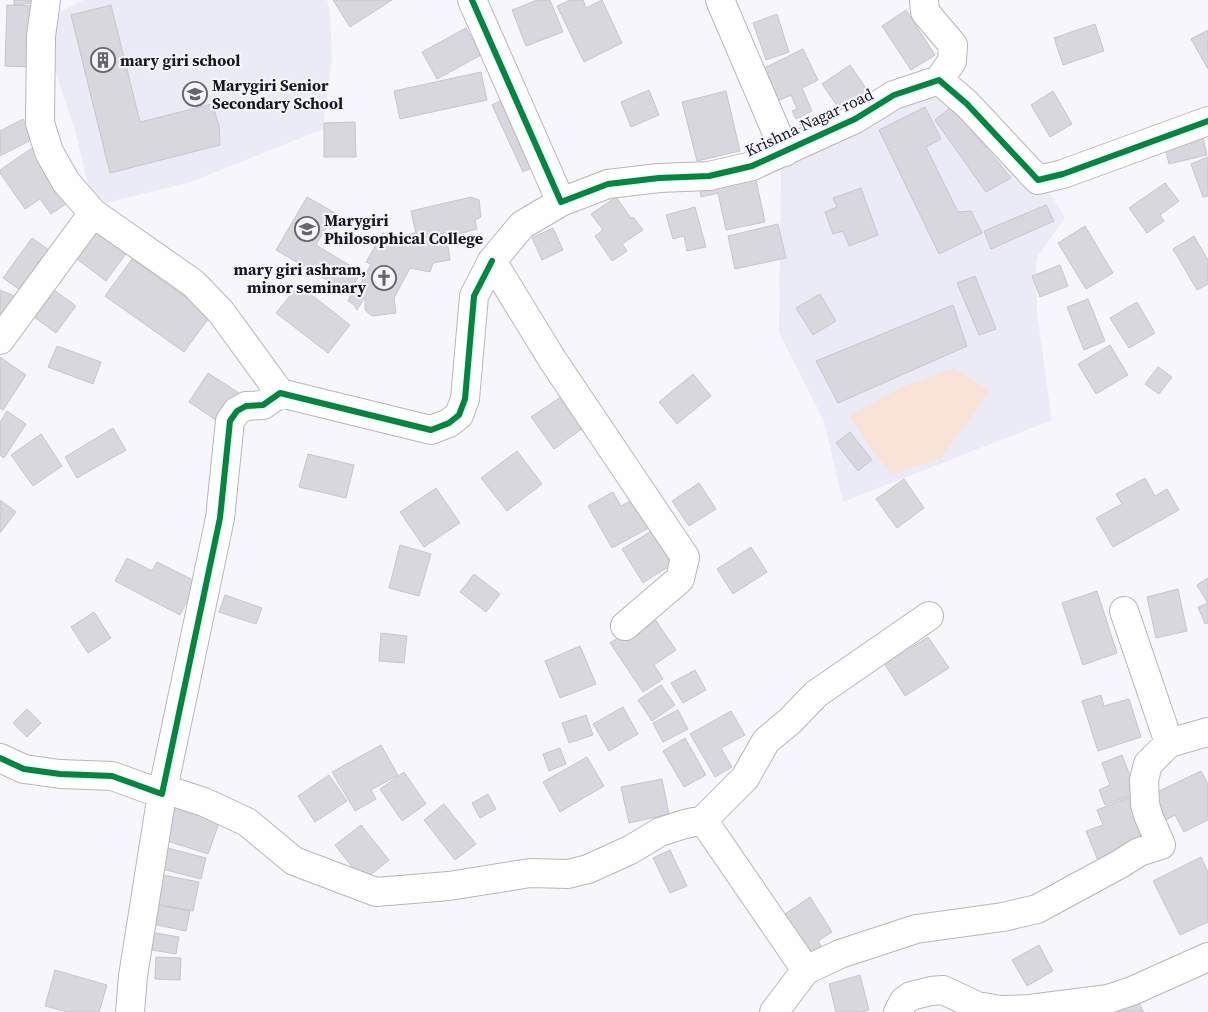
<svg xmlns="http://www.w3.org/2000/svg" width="1208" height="1012" viewBox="0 0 1208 1012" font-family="'Source Serif 4',serif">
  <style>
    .built { fill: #ebebf8 }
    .green { fill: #f9e2d6 }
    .building { fill: #d7d7dd; stroke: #c6c6cb }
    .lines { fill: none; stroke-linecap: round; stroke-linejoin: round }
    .minor-casing { stroke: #b6b6bb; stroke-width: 30 }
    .minor { stroke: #fefeff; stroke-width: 28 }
    .cycleway-casing { stroke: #f3f4ff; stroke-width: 9 }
    .cycleway { stroke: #00873e; stroke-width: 6 }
    .labels { text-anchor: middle; stroke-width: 4.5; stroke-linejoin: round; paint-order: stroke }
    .poi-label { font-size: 16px; font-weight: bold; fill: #17171c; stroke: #f3f4ff; text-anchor: start }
    .street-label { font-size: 16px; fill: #17171c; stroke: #f3f4ff }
  </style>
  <rect width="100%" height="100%" fill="#f6f6fc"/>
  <path class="built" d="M83 0H327L330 11 332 59 323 129 188 183 93 206 76 134 51 59 50 18Z
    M933 93 957 104 1032 181 1051 195 1065 217 1036 259 1037 312 1052 420 843 502 824 421 779 333 781 168 862 124Z"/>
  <path class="green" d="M954 368 990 391 941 458 892 474 876 455 849 416 900 388Z"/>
  <path class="building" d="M14 0H44V2L14 5Z
    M333 0H392L350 27Z
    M537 0H550L563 32 526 46 512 10Z
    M570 0H583L586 8 602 0 622 43 584 62 557 6Z
    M7 5 36 6 34 67 5 66Z
    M111 5 140 122 212 104 219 125 220 145 110 173 71 15Z
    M906 10 935 55 911 70 882 26Z
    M777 14 789 52 766 60 753 23Z
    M1095 24 1104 51 1063 65 1054 38Z
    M466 28 481 55 437 79 422 52Z
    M1208 30V69L1191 39Z
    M803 49 818 80 802 88 812 111 796 119 792 111 797 109 791 95 771 104 756 72Z
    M850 65 868 91 840 110 822 84Z
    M481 72 487 100 400 119 394 91Z
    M649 90 659 115 631 127 621 102Z
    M726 91 740 151 697 161 682 102Z
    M1053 91 1072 124 1050 137 1031 105Z
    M510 96 542 163 523 172 492 105Z
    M952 106 1011 178 986 192 935 120Z
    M925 107 941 139 926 147 958 212 971 211 982 233 939 254 879 130Z
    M23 119 33 139 0 156V131Z
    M355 122 356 157H324V123Z
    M1203 138 1207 155 1169 164 1165 147Z
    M35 146 72 200 51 214 40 199 25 209 0 173V170Z
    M1208 157V196L1203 197 1191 164Z
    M755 175 765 222 726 230 718 193 701 197 699 187Z
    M1165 183 1179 201 1160 215 1164 221 1147 233 1129 208Z
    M861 188 878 235 849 246 843 231 833 234 825 212 837 207 833 198Z
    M307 197 335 213 316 245 361 272 349 293 276 250Z
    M471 197 479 200 481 217 475 220 477 229 447 237 446 233 417 238 411 211Z
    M616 197 631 218 633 217 643 230 622 244 627 251 612 261 595 236 603 230 591 214Z
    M1046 205 1054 221 991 249 984 231Z
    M695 207 706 247 687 251 684 236 673 239 666 215Z
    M778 224 786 258 735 269 728 236Z
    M96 226 128 251 106 281 73 256Z
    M1085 226 1113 273 1086 289 1058 243Z
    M553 228 563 250 542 260 532 238Z
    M383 233 390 238 415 233 417 239 446 234 450 260 433 263 430 272 410 268 394 298 396 313 372 316 365 310V297L357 310 354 305 348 301 354 288 357 284 360 285 371 264 366 262Z
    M1194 236 1208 260V284L1197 290 1173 249Z
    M32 238 52 252 23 292 3 278Z
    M132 259 211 315 184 352 105 296Z
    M1060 265 1068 286 1040 297 1032 276Z
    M975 276 996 329 979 335 957 283Z
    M299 285 350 325 328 353 276 313Z
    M50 287 76 306 56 333 30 314Z
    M0 290 14 296 5 316 0 314Z
    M820 294 836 321 813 335 796 308Z
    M1088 299 1105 341 1084 350 1067 307Z
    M1137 302 1155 333 1129 348 1110 318Z
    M953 305 967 346 838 403 816 361Z
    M1110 345 1128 375 1096 394 1078 364Z
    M57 346 101 362 93 384 48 367Z
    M0 357 26 375 3 410 0 408Z
    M1158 367 1172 377 1159 394 1145 384Z
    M208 373 239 393 219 422 189 402Z
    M693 374 711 396 677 424 659 402Z
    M561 397 583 428 554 449 531 417Z
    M7 411 26 424 4 458 0 455V422Z
    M113 428 126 450 77 478 65 457Z
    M850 432 872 460 858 471 836 443Z
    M41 434 62 466 33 486 11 455Z
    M517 451 542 484 507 511 481 478Z
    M308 454 354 465 346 498 299 487Z
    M1145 478 1155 496 1167 489 1179 510 1113 547 1096 518 1122 504 1116 494Z
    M904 479 924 508 897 528 876 499Z
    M699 483 716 509 689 526 672 501Z
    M436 488 460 523 424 547 400 512Z
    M613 492 621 506 638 497 654 525 612 548 588 506Z
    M0 500 16 512 0 533Z
    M653 530 674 563 643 583 622 549Z
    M400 545 431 554 419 596 389 588Z
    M751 547 767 572 733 594 717 569Z
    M127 558 152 571 157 562 197 582 180 615 115 581Z
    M474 574 500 594 486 612 460 592Z
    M1208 578V602H1207L1197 585Z
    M1178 589 1187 631 1156 638 1147 597Z
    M1097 591 1117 653 1083 665 1062 603Z
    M225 595 262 608 256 624 219 612Z
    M1208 603V623L1205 624 1198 607Z
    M94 612 111 638 88 653 71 627Z
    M652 615 676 650 654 665 663 679 643 692 610 643Z
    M381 633 407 636 404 663 379 661Z
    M906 637 912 647 928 637 949 668 905 696 879 655Z
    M580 646 596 684 560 698 545 661Z
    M695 670 706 690 683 703 671 683Z
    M661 685 675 705 652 721 638 700Z
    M1101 695 1104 706 1129 699 1141 737 1098 751 1082 701Z
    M623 707 638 734 609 751 593 724Z
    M27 709 41 723 27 737 13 723Z
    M678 710 688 729 663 742 653 723Z
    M731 711 745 735 721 748 732 767 715 777 690 734Z
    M586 715 593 735 569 743 562 723Z
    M685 738 706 775 684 787 663 751Z
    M381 745 398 775 371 790 376 799 355 811 332 772Z
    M560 748 566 764 549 771 543 754Z
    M1122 755 1137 793 1105 805 1099 790 1110 785 1102 763Z
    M587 757 604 786 560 812 543 782Z
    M1201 771 1208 784V820L1184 832 1175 815 1166 820 1153 794Z
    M404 772 426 804 402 821 380 789Z
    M329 775 347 801 315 822 298 796Z
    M662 779 669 814 629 823 621 787Z
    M488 794 496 809 480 818 472 803Z
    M1135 795 1153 841 1099 863 1086 831 1103 825 1097 810Z
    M175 798 222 814 208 854 161 839Z
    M444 804 476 844 455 860 424 820Z
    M361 825 389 860 363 881 335 845Z
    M160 846 206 858 201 879 154 867Z
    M670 850 687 886 670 893 653 858Z
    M1201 857 1208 872V922L1180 935 1153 881Z
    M158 874 199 882 193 911 152 903Z
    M810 897 832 932 818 941 825 952 804 967 784 936 795 929 785 914Z
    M156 905 190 911 186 931 152 924Z
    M150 932 179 937 176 954 146 949Z
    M1039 945 1053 971 1027 986 1012 960Z
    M156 957 181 958 180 980 155 979Z
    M55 970 107 985 99 1012H67L45 1006Z
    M860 975 869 1010 862 1012H836L829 984Z
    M1136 998 1144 1012H1112Z"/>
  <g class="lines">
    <defs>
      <path id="minor" d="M46 0 41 36 40 123 49 152 66 182 93 213
        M472 0 561 202 608 184 659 178 709 176 752 166 855 119 894 95 939 80 967 104 1038 180 1063 174 1208 121
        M720 0 785 152
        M924 0 925 12 953 45 952 61 939 80
        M561 202 522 225 492 261 552 359 685 557 680 579 625 626
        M0 340 93 213 193 283 221 312 280 393
        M1124 611 1169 743 1208 732
        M0 758 24 769 60 774 112 776 162 794 220 518 230 421 237 411 246 406 263 405 280 393 431 430 449 423 459 415 465 399 474 296 492 261
        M164 789 204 802 247 822 294 861 376 892 449 886 530 873 568 874 588 869 630 850 660 832 685 824 703 820 745 778 766 741 790 721 816 694 929 616
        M703 820 806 970
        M130 1012 133 976 162 794
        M774 1012 806 970 840 954 916 929 1003 917 1037 909 1120 864 1139 852 1161 845 1148 815 1145 804 1144 780 1148 764 1169 743
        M898 1012 904 1001 911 996 931 991 943 990 977 1006 1000 1010 1030 1009 1108 999 1132 991 1208 957"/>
    </defs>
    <use href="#minor" class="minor-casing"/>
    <use href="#minor" class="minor"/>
    <defs>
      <path id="cycleway" d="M472 0 561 202 608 184 659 178 709 176 752 166 855 119 894 95 939 80 967 104 1038 180 1063 174 1208 121
        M0 758 24 769 60 774 112 776 162 794 220 518 230 421 237 411 246 406 263 405 280 393 431 430 449 423 459 415 465 399 474 296 492 261"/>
    </defs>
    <use href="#cycleway" class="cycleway-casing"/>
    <use href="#cycleway" class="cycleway"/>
  </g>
  <defs>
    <symbol id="building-ring" viewBox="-11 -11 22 22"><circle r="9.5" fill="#f3f4ff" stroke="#65656a" stroke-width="1.5"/><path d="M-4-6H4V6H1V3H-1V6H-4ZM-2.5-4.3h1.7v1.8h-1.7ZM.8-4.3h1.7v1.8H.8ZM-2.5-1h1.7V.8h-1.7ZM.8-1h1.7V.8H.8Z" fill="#65656a"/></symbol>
    <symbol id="school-ring" viewBox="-11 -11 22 22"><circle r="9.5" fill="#f3f4ff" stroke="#65656a" stroke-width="1.5"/><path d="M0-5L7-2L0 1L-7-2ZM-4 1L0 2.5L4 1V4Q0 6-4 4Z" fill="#65656a"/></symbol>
    <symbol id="university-ring" viewBox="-11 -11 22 22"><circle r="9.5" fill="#f3f4ff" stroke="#65656a" stroke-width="1.5"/><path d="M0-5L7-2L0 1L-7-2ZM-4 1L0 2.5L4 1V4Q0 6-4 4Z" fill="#65656a"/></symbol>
    <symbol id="church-ring" viewBox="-11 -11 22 22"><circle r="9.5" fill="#f3f4ff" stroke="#65656a" stroke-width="1.5"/><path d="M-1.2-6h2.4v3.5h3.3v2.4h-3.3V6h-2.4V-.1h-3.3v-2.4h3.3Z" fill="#65656a"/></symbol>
  </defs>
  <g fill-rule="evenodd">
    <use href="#building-ring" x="89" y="46" width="28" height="28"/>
    <use href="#school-ring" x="181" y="80" width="28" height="28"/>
    <use href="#university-ring" x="293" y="215" width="28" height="28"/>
    <use href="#church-ring" x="370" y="264" width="28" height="28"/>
  </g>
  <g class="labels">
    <g class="poi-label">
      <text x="120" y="66">mary giri school</text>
      <text x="212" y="91">Marygiri Senior<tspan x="212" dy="18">Secondary School</tspan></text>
      <text x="324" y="226">Marygiri<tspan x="324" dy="18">Philosophical College</tspan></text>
      <text x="366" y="275" text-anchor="end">mary giri ashram,<tspan x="366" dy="18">minor seminary</tspan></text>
    </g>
    <g class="street-label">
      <text transform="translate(809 122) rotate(-25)" y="6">Krishna Nagar road</text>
    </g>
  </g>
</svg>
